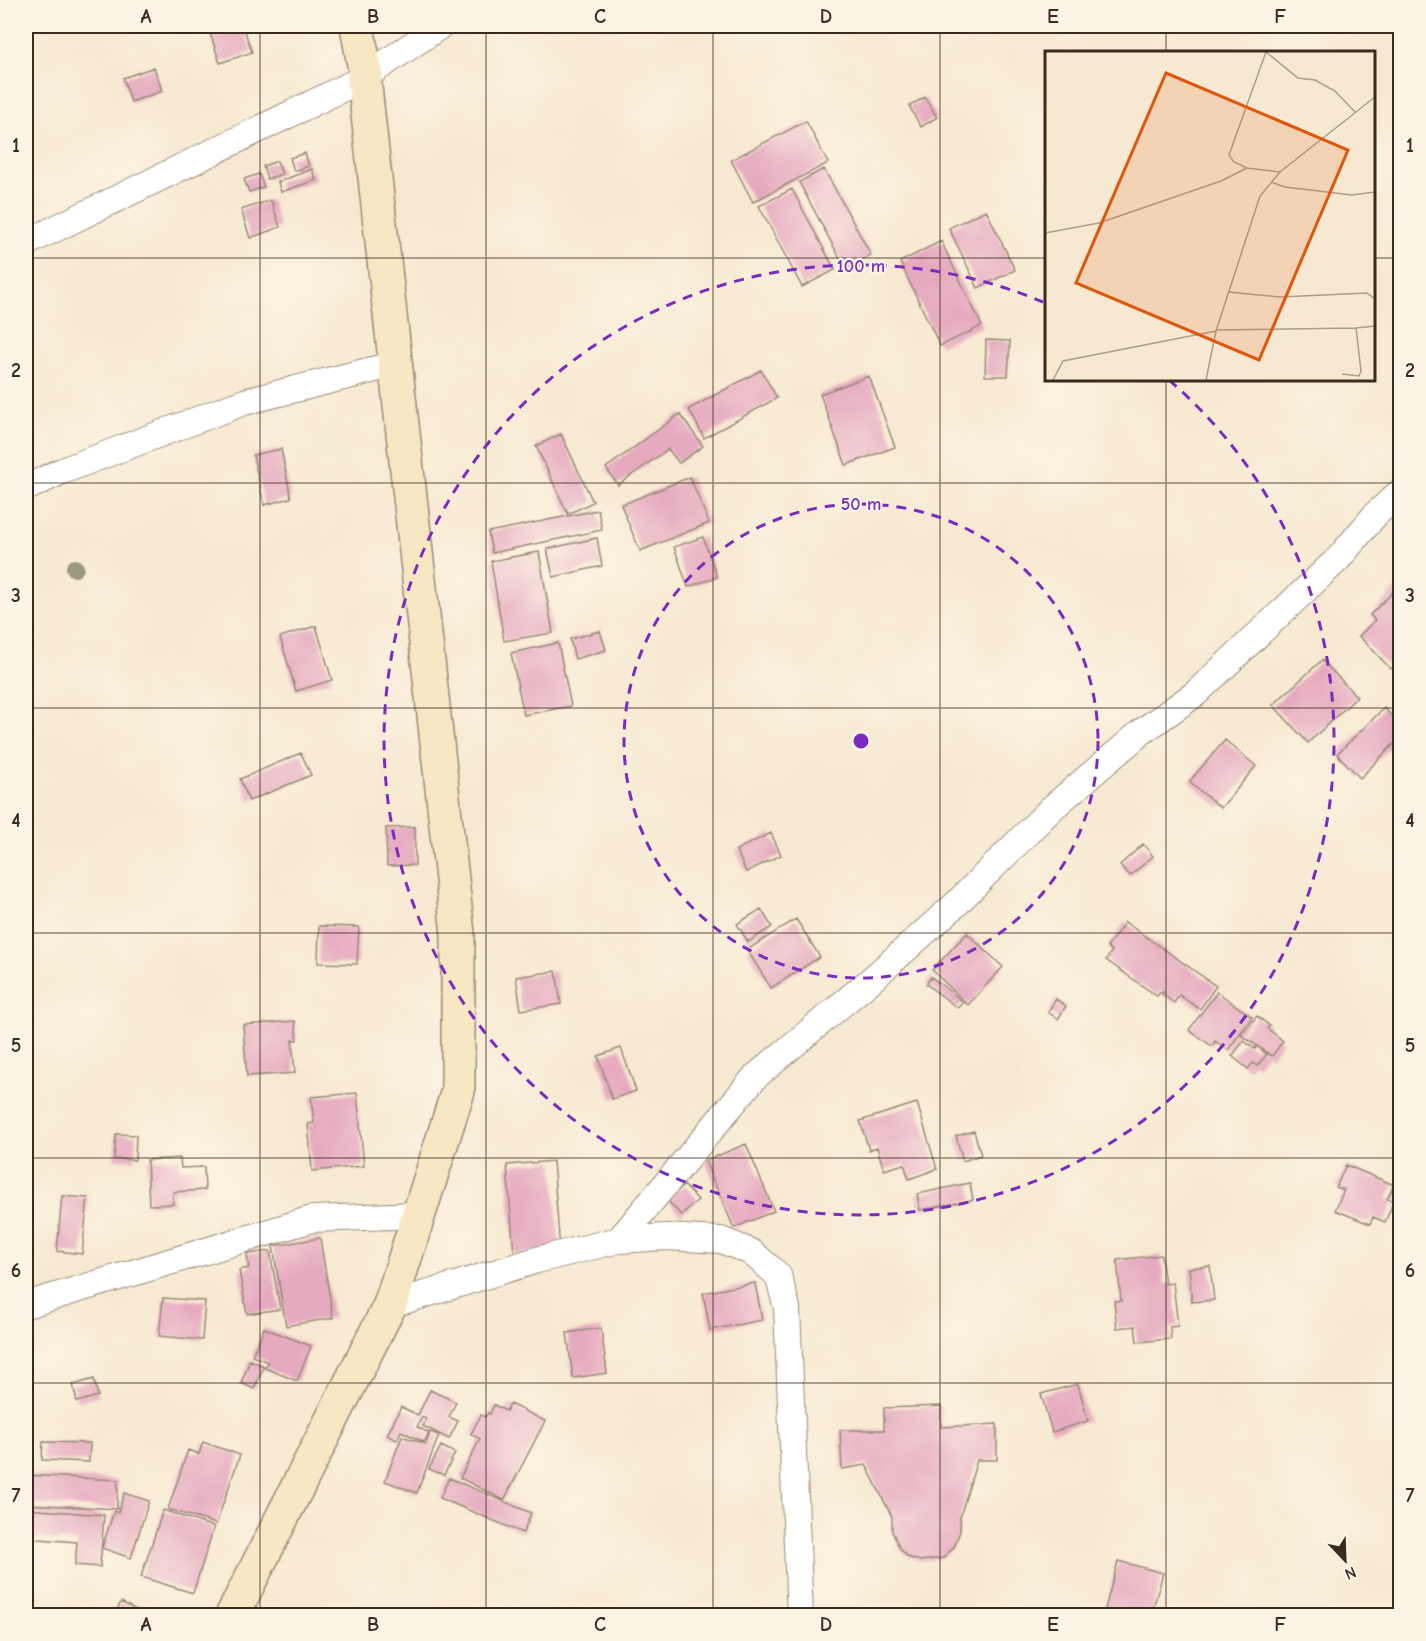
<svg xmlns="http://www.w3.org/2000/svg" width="1426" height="1641" viewBox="0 0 1426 1641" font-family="'Comic Neue',sans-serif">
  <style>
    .building { fill: #e6aac0 }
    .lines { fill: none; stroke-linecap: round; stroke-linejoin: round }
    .street-casing { stroke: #998a78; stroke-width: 28 }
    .secondary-casing { stroke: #998a78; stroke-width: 36 }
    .street { stroke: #fff; stroke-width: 26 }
    .secondary { stroke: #f7e8c3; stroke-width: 33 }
    .tree { fill: #9b9980 }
    .grid { fill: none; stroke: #3b2a1e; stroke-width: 1.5; stroke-opacity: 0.55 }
    .ring { fill: none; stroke: #7b2cbf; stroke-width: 3; stroke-dasharray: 10 8 }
    .inset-road { fill: none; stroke: #ac9d89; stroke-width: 1.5 }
    .view { fill: #df570d; fill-opacity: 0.15; stroke: #df570d; stroke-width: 3 }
    .inset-edge { fill: none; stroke: #3b2a1e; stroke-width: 3 }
    .centre { fill: #7b2cbf; stroke: #fcf5e5; stroke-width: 3 }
    .ring-label { font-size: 18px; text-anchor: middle; font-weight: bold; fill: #7b2cbf; stroke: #fcf5e5; stroke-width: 4.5; stroke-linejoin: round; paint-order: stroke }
    .neatline { fill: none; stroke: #3b2a1e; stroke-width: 2 }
    .grid-label { font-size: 20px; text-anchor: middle; font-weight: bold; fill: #3b2a1e }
  </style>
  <rect width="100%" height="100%" fill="#fcf5e5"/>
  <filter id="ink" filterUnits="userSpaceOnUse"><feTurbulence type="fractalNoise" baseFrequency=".0167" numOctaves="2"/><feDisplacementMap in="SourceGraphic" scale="12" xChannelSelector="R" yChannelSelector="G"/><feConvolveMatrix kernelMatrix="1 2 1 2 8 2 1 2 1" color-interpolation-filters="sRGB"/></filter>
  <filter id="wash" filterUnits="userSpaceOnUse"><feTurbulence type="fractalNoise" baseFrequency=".008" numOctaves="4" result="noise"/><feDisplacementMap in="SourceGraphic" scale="24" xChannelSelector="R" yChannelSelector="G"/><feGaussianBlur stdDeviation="1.35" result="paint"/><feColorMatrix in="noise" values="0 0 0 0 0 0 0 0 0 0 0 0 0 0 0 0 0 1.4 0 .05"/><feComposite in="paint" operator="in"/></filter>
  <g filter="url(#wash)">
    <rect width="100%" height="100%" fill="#f7e9d1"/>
    <g id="blocks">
      <path class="building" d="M212 26H243L252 52 220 63 208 27Z
        M154 67 162 91 131 102 123 78Z
        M925 97 937 117 921 127 909 106Z
        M806 121 828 163 753 202 731 160Z
        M305 153 309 166 294 171 290 158Z
        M277 161 282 174 267 179 263 166Z
        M312 169 316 180 281 192 278 182Z
        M824 169 871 255 845 268 799 182Z
        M259 174 264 187 249 192 244 179Z
        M792 189 835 270 802 287 759 206Z
        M271 200 280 227 250 238 241 210Z
        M986 210 1015 270 978 288 949 228Z
        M941 241 982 326 940 346 900 262Z
        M986 340 1010 341 1008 376H985Z
        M761 370 777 398 704 438 689 409Z
        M869 376 895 447 846 465 820 394Z
        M680 414 703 446 679 463 668 449 618 485 606 468Z
        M561 434 593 502 568 514 536 446Z
        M281 449 291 498 264 505 253 455Z
        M690 477 709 523 640 551 621 505Z
        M598 510 602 530 492 553 488 532Z
        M703 537 717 577 688 587 674 547Z
        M597 538 602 566 553 577 547 549Z
        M539 552 553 633 504 641 491 561Z
        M1399 586 1400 660 1391 669 1359 636 1375 620 1370 615Z
        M316 626 332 680 296 691 280 637Z
        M600 631 606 650 575 659 570 639Z
        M558 643 571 706 524 715 511 653Z
        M1322 660 1357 697 1308 743 1273 705Z
        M1384 708 1400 724V738L1360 778 1337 754Z
        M1225 740 1256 766 1221 808 1189 782Z
        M301 753 311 775 249 801 240 779Z
        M415 827V865L387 866 386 828Z
        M771 833 781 855 746 872 736 850Z
        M1143 844 1153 856 1130 876 1120 865Z
        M761 909 772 927 748 942 737 924Z
        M796 919 820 957 771 988 747 950Z
        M1125 922 1216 986 1200 1009 1179 995 1174 1003 1162 994 1164 992 1162 991 1157 996 1106 960 1112 951 1107 947Z
        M319 926 359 927 357 964 318 963Z
        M967 933 1003 967 968 1005 932 970Z
        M556 971 561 1004 521 1010 516 977Z
        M931 977 963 1002 958 1008 926 984Z
        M1217 992 1252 1017 1228 1050 1215 1041 1212 1046 1189 1030Z
        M1056 999 1066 1006 1058 1019 1048 1012Z
        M1257 1016 1270 1026 1267 1028 1283 1041 1272 1056 1241 1035Z
        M295 1021 297 1040H292L295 1073 247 1076 243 1025Z
        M1244 1041 1255 1049 1257 1046 1267 1054 1257 1066 1253 1063 1248 1069 1232 1056Z
        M621 1048 636 1091 612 1099 598 1056Z
        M357 1093 364 1166 312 1171 308 1124 314 1123 311 1097Z
        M917 1103 937 1169 909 1179 904 1164 884 1170 877 1147 869 1150 860 1121Z
        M974 1131 981 1155 963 1161 956 1136Z
        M116 1134 136 1135 135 1160 114 1159Z
        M746 1144 774 1211 734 1228 705 1161Z
        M180 1158 181 1168 204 1167 205 1190 173 1192V1204L149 1205 147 1160Z
        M553 1161 560 1250 514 1254 507 1165Z
        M1346 1165 1394 1185 1387 1199 1394 1201 1385 1222 1373 1217 1370 1224 1335 1210 1344 1190 1336 1187Z
        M970 1183 973 1200 920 1210 917 1194Z
        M1400 1183V1213L1395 1210 1399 1201 1394 1199Z
        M684 1185 698 1200 681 1215 667 1200Z
        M62 1196 88 1198 82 1254 57 1251Z
        M320 1238 333 1318 286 1326 273 1246Z
        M270 1251 280 1309 247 1314 239 1270 249 1268 247 1254Z
        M1161 1255 1165 1284 1173 1283 1178 1326 1170 1327 1171 1339 1137 1342 1135 1326 1117 1328 1114 1301H1121L1117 1260Z
        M1210 1266 1214 1300 1192 1302 1189 1268Z
        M755 1283 762 1320 710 1330 703 1293Z
        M163 1298 205 1301 202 1340 159 1336Z
        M264 1328 311 1346 297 1381 265 1368 268 1362 252 1356Z
        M601 1328 607 1373 573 1378 567 1333Z
        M250 1360 264 1366 254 1389 241 1383Z
        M94 1379 98 1396 77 1402 73 1385Z
        M1078 1384 1088 1421 1052 1432 1041 1394Z
        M430 1390 456 1402 449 1417 458 1421 449 1439 423 1426 426 1419 422 1417 417 1427 429 1433 424 1442 401 1431 397 1440 387 1435 401 1407 418 1415Z
        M510 1404 545 1421 504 1500 460 1478 480 1439 471 1434 481 1415 485 1417 488 1413 490 1414 494 1405 506 1411Z
        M941 1406V1427L997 1424V1460H977L960 1517V1531L954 1547 943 1558 920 1561 908 1557 900 1549 892 1531V1517L866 1465 842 1469 840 1430H884V1408Z
        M430 1432 439 1435 417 1493 385 1481 402 1436 426 1444Z
        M43 1442 90 1443 89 1462 42 1460Z
        M203 1442 240 1455 216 1524 168 1509 188 1450 199 1454Z
        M441 1446 455 1453 444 1475 429 1469Z
        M26 1475 118 1480 117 1509 26 1504Z
        M449 1478 531 1513 523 1533 440 1498Z
        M124 1493 149 1501 131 1558 102 1548 114 1511 118 1513Z
        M26 1509 104 1515 100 1567 75 1565 77 1542 26 1538Z
        M163 1510 214 1527 193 1593 141 1577Z
        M1118 1561 1163 1573 1151 1616H1103Z
        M121 1602 147 1616H114Z"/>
    </g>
  </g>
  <g filter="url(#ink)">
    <use href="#blocks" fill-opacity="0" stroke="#998a78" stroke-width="1.5"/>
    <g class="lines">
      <defs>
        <path id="street" d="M366 76 440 26
          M26 243 364 78
          M26 488 62 471 244 402 396 364
          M619 1240 755 1077 871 980 955 905 1052 808 1140 733 1195 694 1339 558 1376 514 1400 492
          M26 1305 312 1219 420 1215
          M390 1305 537 1260 619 1240 666 1237 721 1240 751 1252 778 1275 787 1308 800 1616"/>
        <path id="secondary" d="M232 1616 390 1305 458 1091V934L364 78 366 76 357 26"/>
      </defs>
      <use href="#street" class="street-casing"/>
      <use href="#secondary" class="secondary-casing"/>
      <use href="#street" class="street"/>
      <use href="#secondary" class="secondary"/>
    </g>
    <circle class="tree" cx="75" cy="568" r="9"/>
  </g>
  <path class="grid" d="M260 26V1616M486 26V1616M713 26V1616M940 26V1616M1166 26V52M26 258H1046M1374 258H1400M1166 380V1616M26 483H1400M26 708H1400M26 933H1400M26 1158H1400M26 1383H1400"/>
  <g class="ring">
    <circle cx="861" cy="741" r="237"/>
    <path d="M1169 380A475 475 0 1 1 1043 302"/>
  </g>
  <g transform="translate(1045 51)">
    <rect width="330" height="330" fill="#f7e9d1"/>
    <path class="inset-road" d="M221 1 184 104 189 111 202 117 235 121M221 1 253 27 270 29 290 40 310 61M226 131 240 136 307 144 330 141M0 182 54 172 176 130 202 117M183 241 235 246 322 242 330 248M311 277 330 275M171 279 311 277 316 320 314 325 297 323M8 329 18 310 171 280M161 329 171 280 215 145 235 121 330 46"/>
    <path class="view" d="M121 22 303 99 214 309 31 232Z"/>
    <rect width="330" height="330" class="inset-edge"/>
  </g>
  <circle cx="861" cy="741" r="9" class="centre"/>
  <g class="ring-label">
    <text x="861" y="272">100 m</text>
    <text x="861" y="510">50 m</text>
  </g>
  <rect width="1426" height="1641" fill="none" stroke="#fcf5e5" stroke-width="66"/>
  <g transform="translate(1345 1560) rotate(157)" stroke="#fcf5e5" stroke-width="4.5" paint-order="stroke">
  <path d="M0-4.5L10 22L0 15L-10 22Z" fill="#3b2a1e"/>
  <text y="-9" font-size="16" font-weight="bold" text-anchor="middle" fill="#3b2a1e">N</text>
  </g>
  <rect x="33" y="33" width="1360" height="1575" class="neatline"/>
  <g class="grid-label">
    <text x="146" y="23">A</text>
    <text x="373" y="23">B</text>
    <text x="600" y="23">C</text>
    <text x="826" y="23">D</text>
    <text x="1053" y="23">E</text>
    <text x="1280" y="23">F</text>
    <text x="16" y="152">1</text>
    <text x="1410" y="152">1</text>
    <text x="16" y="377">2</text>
    <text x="1410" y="377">2</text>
    <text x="16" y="602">3</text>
    <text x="1410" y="602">3</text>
    <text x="16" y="827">4</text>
    <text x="1410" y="827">4</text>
    <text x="16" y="1052">5</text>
    <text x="1410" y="1052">5</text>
    <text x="16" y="1277">6</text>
    <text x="1410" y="1277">6</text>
    <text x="16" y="1502">7</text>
    <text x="1410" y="1502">7</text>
    <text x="146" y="1631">A</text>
    <text x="373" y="1631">B</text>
    <text x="600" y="1631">C</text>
    <text x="826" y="1631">D</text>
    <text x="1053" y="1631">E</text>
    <text x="1280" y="1631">F</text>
  </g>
</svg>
